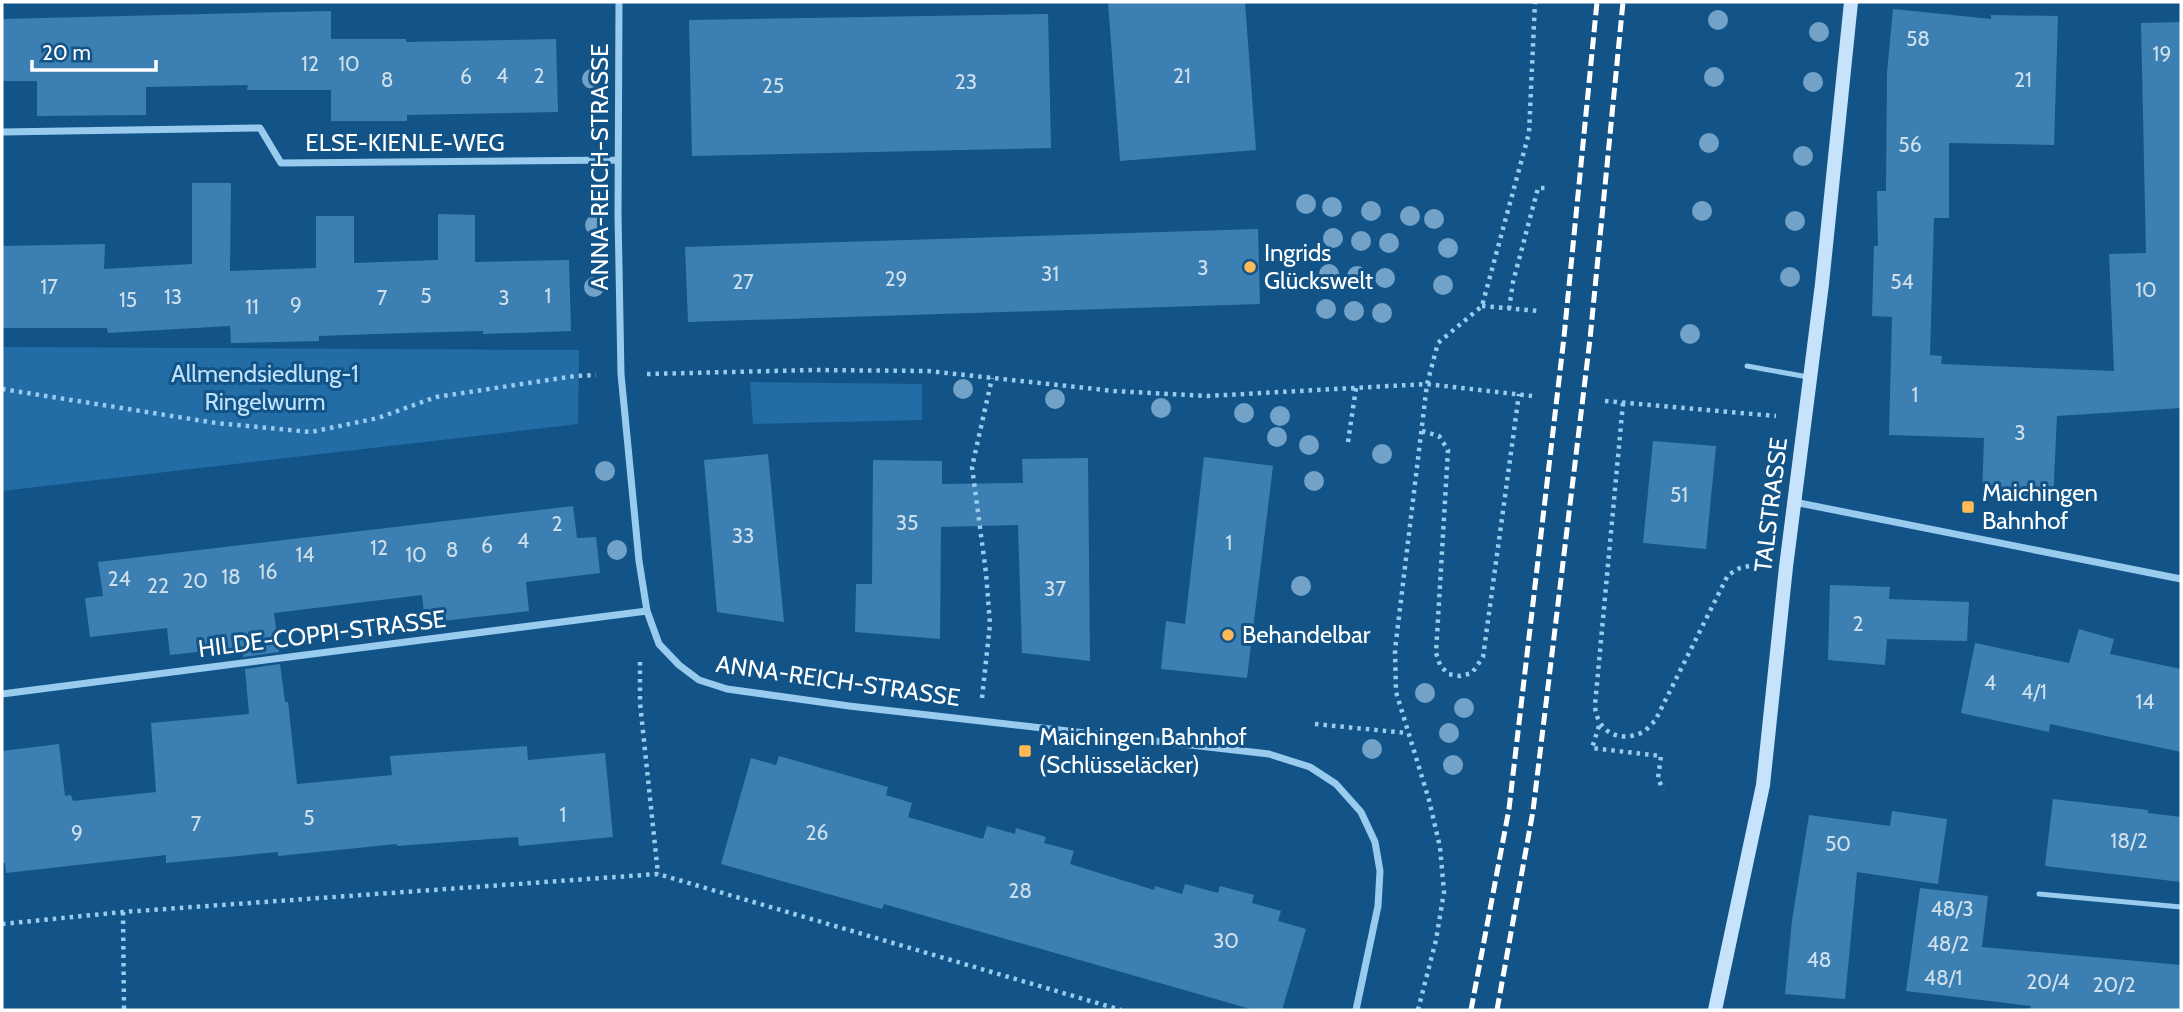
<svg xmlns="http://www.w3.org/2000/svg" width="2183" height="1012" viewBox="0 0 2183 1012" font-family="Cabin,sans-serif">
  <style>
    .green { fill: #226da6 }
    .building { fill: #3c7fb2 }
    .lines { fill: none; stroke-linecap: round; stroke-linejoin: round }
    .path { stroke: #99cbef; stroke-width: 4.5; stroke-dasharray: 3.5 5; stroke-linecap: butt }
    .lane { stroke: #99cbef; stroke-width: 5 }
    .street { stroke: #99cbef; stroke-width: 7 }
    .secondary { stroke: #c6e3fb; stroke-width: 14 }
    .rail { stroke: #fff; stroke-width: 5; stroke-dasharray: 12 5; stroke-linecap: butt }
    .tree { fill: #72a2c7 }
    .poi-dot { fill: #ffba57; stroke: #135488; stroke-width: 2.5 }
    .labels { text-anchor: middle; stroke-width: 6; stroke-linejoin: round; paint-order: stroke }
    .number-label { font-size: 21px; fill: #cedfec }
    .street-label { font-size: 24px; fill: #fff; stroke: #135488 }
    .poi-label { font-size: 24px; fill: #fff; stroke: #135488; text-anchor: start }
    .park-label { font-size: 24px; fill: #bfe2fb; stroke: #135488 }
  </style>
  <rect width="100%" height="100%" fill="#135488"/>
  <path class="green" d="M2 347 579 350 578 424 2 491Z
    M750 382 922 384V420L753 424Z"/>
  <path class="building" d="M1108 2H1245L1256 150 1120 161Z
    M1893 9 1991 19V15L2058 16 2054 145 1949 143V218H1934L1930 355 1942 356 1941 364 2114 371 2109 254 2146 253 2141 23 2181 22V408L2057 416 2053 500 1982 497 1984 438 1889 435 1892 317 1872 316 1874 246H1878L1877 191H1886L1887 73Z
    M331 11V39H406V42L556 39 558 112 407 115V121H331V90H247L248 85 146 87V115L37 116V81H2V19Z
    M1048 14 1051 148 692 156 689 20Z
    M192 183H231L230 271 316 268V216H354V263L438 260V214L475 215V262L569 260 571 331 483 334V331L405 333 319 336V341L231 343 230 326 108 333 107 328H2V246L105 244 104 269 192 264Z
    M1258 229 1260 304 688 322 685 247Z
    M1653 441 1716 446 1706 549 1643 543Z
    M768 454 784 622 717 612 704 460Z
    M1204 457 1273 466 1247 678 1161 669 1166 621 1185 624Z
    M1088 458 1090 661 1022 653 1018 525 941 527 940 639 855 632 856 584H872L873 460 942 461V484L1023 483 1022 459Z
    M573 506 577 538 596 537 600 573 526 582 529 611 425 623 422 595 274 613 279 652 243 657 242 647 170 655 167 628 90 637 85 598 103 596 98 562Z
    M1830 585 1890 587 1889 599 1969 602 1967 641 1887 639 1885 665 1828 660Z
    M2079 629 2114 639 2110 654 2181 669V752L2050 724 2049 732 1961 713 1975 643 2069 663Z
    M280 664 285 702H288L297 784 392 775 390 756 527 746 528 760 605 753 613 837 519 846 518 837 397 846V844L278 856V852L166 863V855L6 873 5 863H2V751L59 744 65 796 71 795 73 801 156 792 151 723 249 714 245 669Z
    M779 756 888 787 886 795 912 803 908 817 983 839 987 826 1015 834 1016 828 1046 837 1044 843 1074 851 1070 864 1154 890 1155 886 1182 894 1185 884 1218 893 1220 886 1254 895 1252 903 1281 911 1278 921 1306 929 1282 1010H1254L884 904 882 909 721 864 751 758 776 765Z
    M2053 799 2148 810V813L2181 817V882L2045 866Z
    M1892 811 1947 819 1938 884 1857 872 1845 999 1785 994 1792 920 1809 815 1890 826Z
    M1920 888 1988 896 1982 947 2181 965V1010H2030L2031 1006 1906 991Z"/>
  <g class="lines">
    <path class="path" d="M1482 306 1539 311
      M1509 309 1513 282 1538 188H1547
      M647 374 814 370 928 371 1114 391 1207 396 1427 384 1532 396
      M2 389 216 423 311 432 378 418 436 397 575 376 596 375
      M1605 401 1776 416
      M1623 403 1595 705C1596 731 1619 744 1643 732 1647 730 1651 724 1655 721L1728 575 1740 568 1758 564
      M1422 431 1439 436 1448 450 1436 653 1440 665 1448 674 1460 676 1472 673 1483 657 1519 394
      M1348 442 1356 388
      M640 662V703L658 874
      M982 698 990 624 986 573 972 467 992 378
      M1315 724 1407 733
      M1599 726 1592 748 1661 756 1658 778 1663 790
      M123 912 124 1010
      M2 924 123 912 658 874 1121 1010
      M1418 1010 1436 940 1444 892 1440 847 1429 800 1396 692 1395 650 1427 384 1438 343 1482 306 1529 133 1535 2"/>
    <path class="lane" d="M1747 366 1808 377
      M2039 894 2181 907"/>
    <path class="street" d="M619 2 618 215 621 374 639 561 647 611 659 644 679 665 699 680 727 689 849 706 1269 754 1310 767 1336 784 1361 812 1375 842 1380 871 1378 906 1356 1010
      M2 132 260 128 281 163 618 160
      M1794 502 2181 579
      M2 694 647 611"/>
    <path class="secondary" d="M1715 1010 1763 785 1786 567 1822 284 1851 2"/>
    <path class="rail" d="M1471 1010 1509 809 1564 337 1597 2
      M1497 1010 1533 811 1590 339 1623 2"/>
  </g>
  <g class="tree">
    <circle cx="1718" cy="20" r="10"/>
    <circle cx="1819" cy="32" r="10"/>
    <circle cx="1714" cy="77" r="10"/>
    <circle cx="592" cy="79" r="10"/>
    <circle cx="1813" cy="82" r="10"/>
    <circle cx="1709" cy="143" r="10"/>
    <circle cx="1803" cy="156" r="10"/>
    <circle cx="1306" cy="204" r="10"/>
    <circle cx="1332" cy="207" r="10"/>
    <circle cx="1371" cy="211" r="10"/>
    <circle cx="1702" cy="211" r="10"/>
    <circle cx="1410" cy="216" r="10"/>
    <circle cx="1434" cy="219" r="10"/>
    <circle cx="1795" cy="221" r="10"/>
    <circle cx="595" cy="225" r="10"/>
    <circle cx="1333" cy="238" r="10"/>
    <circle cx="1361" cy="241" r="10"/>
    <circle cx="1389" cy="243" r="10"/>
    <circle cx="1448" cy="248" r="10"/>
    <circle cx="1329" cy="274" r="10"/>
    <circle cx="1357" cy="276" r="10"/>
    <circle cx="1790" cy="277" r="10"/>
    <circle cx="1385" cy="278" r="10"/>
    <circle cx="1443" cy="285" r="10"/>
    <circle cx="594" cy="287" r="10"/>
    <circle cx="1326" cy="309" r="10"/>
    <circle cx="1354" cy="311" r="10"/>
    <circle cx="1382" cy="313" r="10"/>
    <circle cx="1690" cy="334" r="10"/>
    <circle cx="963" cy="389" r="10"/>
    <circle cx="1055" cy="399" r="10"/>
    <circle cx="1161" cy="408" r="10"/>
    <circle cx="1244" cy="413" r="10"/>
    <circle cx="1280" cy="416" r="10"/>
    <circle cx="1277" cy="437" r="10"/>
    <circle cx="1309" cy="445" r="10"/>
    <circle cx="1382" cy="454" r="10"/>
    <circle cx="605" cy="471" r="10"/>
    <circle cx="1314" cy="481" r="10"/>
    <circle cx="617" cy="550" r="10"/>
    <circle cx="1301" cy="586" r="10"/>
    <circle cx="1425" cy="693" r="10"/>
    <circle cx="1464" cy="708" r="10"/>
    <circle cx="1449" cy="733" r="10"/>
    <circle cx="1372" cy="749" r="10"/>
    <circle cx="1453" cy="765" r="10"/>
  </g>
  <g class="poi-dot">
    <circle cx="1250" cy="267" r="7"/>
    <rect x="1961" y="500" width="14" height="14" rx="3.5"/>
    <circle cx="1228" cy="635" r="7"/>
    <rect x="1018" y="744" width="14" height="14" rx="3.5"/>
  </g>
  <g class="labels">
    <g class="number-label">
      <text x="1918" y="46">58</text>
      <text x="2162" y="61">19</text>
      <text x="310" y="71">12</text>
      <text x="349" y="71">10</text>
      <text x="502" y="83">4</text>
      <text x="539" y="83">2</text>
      <text x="1182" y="83">21</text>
      <text x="466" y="84">6</text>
      <text x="387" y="87">8</text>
      <text x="2023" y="87">21</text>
      <text x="966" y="89">23</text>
      <text x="773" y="93">25</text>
      <text x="1910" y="152">56</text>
      <text x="1203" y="275">3</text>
      <text x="1050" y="281">31</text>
      <text x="896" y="286">29</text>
      <text x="743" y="289">27</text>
      <text x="1902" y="289">54</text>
      <text x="49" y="294">17</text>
      <text x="2146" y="297">10</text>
      <text x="426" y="303">5</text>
      <text x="548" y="303">1</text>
      <text x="173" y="304">13</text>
      <text x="382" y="305">7</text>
      <text x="504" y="305">3</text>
      <text x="128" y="307">15</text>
      <text x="296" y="312">9</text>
      <text x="252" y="314">11</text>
      <text x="1915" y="402">1</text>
      <text x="2020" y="440">3</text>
      <text x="1679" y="502">51</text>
      <text x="907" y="530">35</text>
      <text x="557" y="531">2</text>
      <text x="743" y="543">33</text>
      <text x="523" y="548">4</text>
      <text x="1229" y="550">1</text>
      <text x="487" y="553">6</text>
      <text x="379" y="555">12</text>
      <text x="452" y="557">8</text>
      <text x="305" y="562">14</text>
      <text x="416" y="562">10</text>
      <text x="268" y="579">16</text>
      <text x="231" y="584">18</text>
      <text x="119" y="586">24</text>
      <text x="195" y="588">20</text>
      <text x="158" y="593">22</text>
      <text x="1055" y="596">37</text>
      <text x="1858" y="631">2</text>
      <text x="1990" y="690">4</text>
      <text x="2034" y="699">4/1</text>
      <text x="2145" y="709">14</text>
      <text x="563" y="822">1</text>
      <text x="309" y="825">5</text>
      <text x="196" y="831">7</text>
      <text x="77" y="840">9</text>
      <text x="817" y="840">26</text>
      <text x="2129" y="848">18/2</text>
      <text x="1838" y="851">50</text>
      <text x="1020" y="898">28</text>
      <text x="1952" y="916">48/3</text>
      <text x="1226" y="948">30</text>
      <text x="1948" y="951">48/2</text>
      <text x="1819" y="967">48</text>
      <text x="1943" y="985">48/1</text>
      <text x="2048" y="989">20/4</text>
      <text x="2114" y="992">20/2</text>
    </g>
    <g class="street-label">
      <text x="405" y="151">ELSE-KIENLE-WEG</text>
      <text transform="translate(600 167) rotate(-90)" y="8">ANNA-REICH-STRASSE</text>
      <text transform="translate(1771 505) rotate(-83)" y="8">TALSTRASSE</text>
      <text transform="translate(322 634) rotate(-7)" y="8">HILDE-COPPI-STRASSE</text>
      <text transform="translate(838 681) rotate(8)" y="8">ANNA-REICH-STRASSE</text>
    </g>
    <g class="poi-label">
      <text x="1264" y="261">Ingrids<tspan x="1264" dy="28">Glückswelt</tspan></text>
      <text x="1982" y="501">Maichingen<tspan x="1982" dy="28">Bahnhof</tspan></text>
      <text x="1242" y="643">Behandelbar</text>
      <text x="1039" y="745">Maichingen Bahnhof<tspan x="1039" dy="28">(Schlüsseläcker)</tspan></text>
    </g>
    <g class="park-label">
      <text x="265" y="382">Allmendsiedlung-1<tspan x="265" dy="28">Ringelwurm</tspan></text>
    </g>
  </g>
  <rect width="2183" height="1012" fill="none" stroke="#ffffff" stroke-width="7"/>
  <path d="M32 60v10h124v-10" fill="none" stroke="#ffffff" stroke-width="3.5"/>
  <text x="42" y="60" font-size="21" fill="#ffffff" stroke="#135488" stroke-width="5" paint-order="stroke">20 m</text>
</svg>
